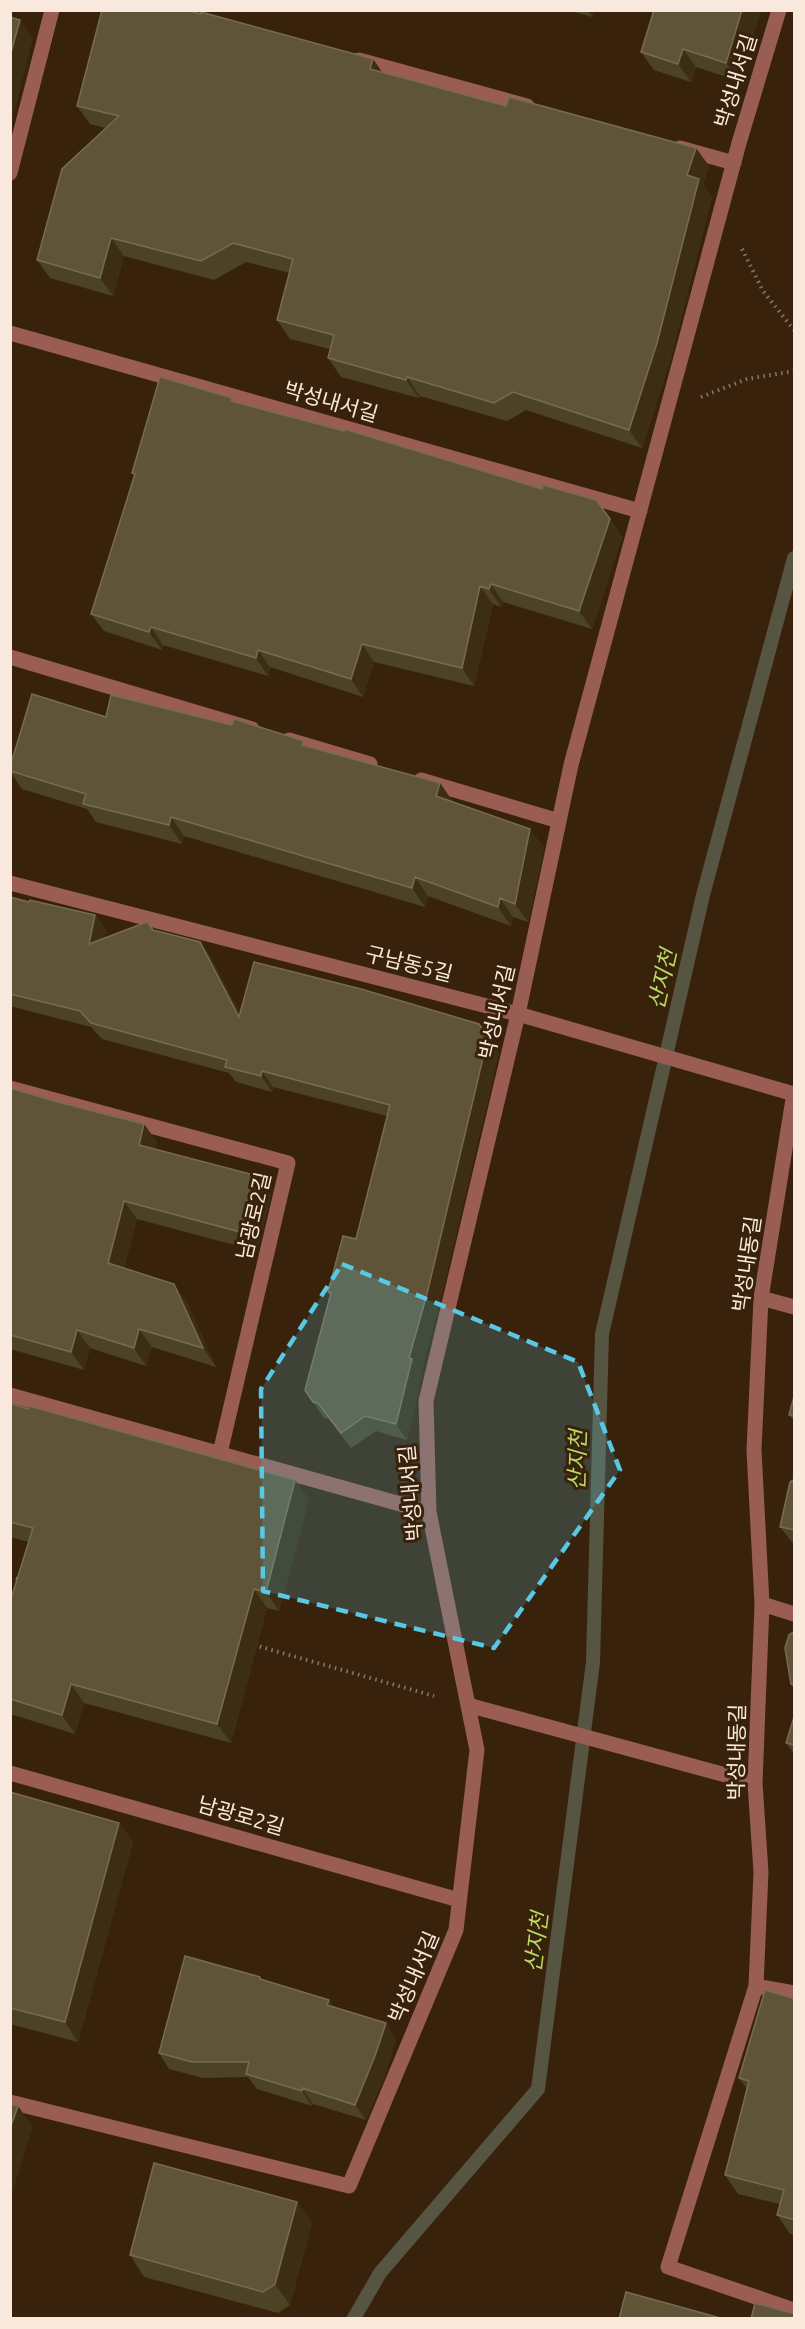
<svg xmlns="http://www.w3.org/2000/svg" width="805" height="2329" viewBox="0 0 805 2329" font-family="Ubuntu,'Noto Sans KR',sans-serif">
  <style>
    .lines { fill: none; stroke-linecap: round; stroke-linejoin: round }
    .stream { stroke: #555542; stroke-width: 14 }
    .path { stroke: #8c7866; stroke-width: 4; stroke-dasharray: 1.5 4.5; stroke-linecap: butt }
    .minor { stroke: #995d53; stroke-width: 15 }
    .wall { fill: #4c4325 }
    .shaded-wall { fill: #3d2e13 }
    .building { fill: #5f5438; stroke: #776c52; stroke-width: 1.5 }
    .marked { fill: #59c8e4; fill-opacity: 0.2; stroke: #59c8e4; stroke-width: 4.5; stroke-dasharray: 12 8; stroke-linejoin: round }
    .labels { text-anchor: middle; stroke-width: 6; stroke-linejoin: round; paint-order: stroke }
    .street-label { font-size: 21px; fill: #f9e9dc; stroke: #39220c }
    .water-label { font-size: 22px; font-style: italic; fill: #b8dc65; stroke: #39220c }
  </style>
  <rect width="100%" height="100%" fill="#39220c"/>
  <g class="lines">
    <path class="stream" d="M354 2318 380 2273 538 2089 593 1662 602 1334 703 895 794 558"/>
    <path class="path" d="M742 249 763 291 794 330
      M701 397 747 379 794 371
      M10 1577 21 1580
      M254 1645 434 1696"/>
    <path class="minor" d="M359 60 527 106
      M680 148 734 163
      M10 173 52 10
      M10 333 640 511
      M10 657 252 729
      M289 740 370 764
      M421 780 559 821
      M10 883 518 1014 794 1094
      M10 1088 288 1163 220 1453
      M794 1093 761 1298 754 1450 762 1604 755 1783 761 1872 756 1986 668 2267 794 2310
      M761 1298 794 1307
      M10 1395 429 1512
      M762 1604 794 1614
      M468 1705 755 1783
      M10 1773 459 1900
      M756 1986 794 1993
      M10 2102 349 2186 456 1930 477 1750 429 1512 426 1401 518 1014 571 765 739 143 779 10"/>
  </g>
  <path class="wall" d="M568 10H594L592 17Z
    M645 10H761L739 81 696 67 691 82 654 70 641 52 653 13Z
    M373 59 382 72 506 106 696 148 709 166 703 185 712 197 670 361 642 448 526 410 507 421 420 396 419 398 341 377 328 358 330 349 290 339 277 320 290 273 246 262 214 280 124 256 113 296 50 278 37 260 106 128 90 124 77 106Z
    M234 402 610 519 622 537 592 629 503 602 501 607 493 604 474 686 374 662 363 697 270 667 268 676 163 645 162 650 104 631 91 614 134 476 132 473Z
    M106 717 308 747 440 783 453 802 544 847 528 922 513 917 511 926 428 896 425 907 184 836 182 844 96 822 87 809 22 789 10 772V767Z
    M10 897 29 902 95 915 106 930 104 938 153 930 200 942 211 958 240 1013 488 1037 499 1052 438 1310 421 1372 422 1374 407 1440 376 1431 351 1448 329 1419 324 1418 305 1390 330 1296 328 1292 356 1239 387 1116 273 1087 272 1092 236 1082 229 1073 102 1039 91 1027 10 1006Z
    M10 1088 61 1103 144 1124 157 1142 155 1149 271 1195 257 1251 137 1219 124 1268 187 1302 216 1367 152 1347 146 1366 90 1348 84 1370 10 1349Z
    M795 1393V1422L789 1415Z
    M10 1403 295 1480 309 1500 279 1611 267 1608 231 1743 84 1703 75 1734 10 1714V1602L29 1542 10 1537Z
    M795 1479V1546L780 1527Z
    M795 1714V1755L786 1743Z
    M10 1792 119 1823 133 1842 78 2042 10 2024Z
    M260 1977 262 1980 329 2000 334 2008 386 2023 396 2039 386 2072 366 2120 313 2104 312 2106 257 2089 248 2077 203 2078 169 2069 159 2053Z
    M795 1999V2235L790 2234 777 2215 780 2204 738 2194 725 2175 747 2089 739 2078Z
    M297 2202 312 2223 290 2305 278 2313 144 2277 130 2255Z"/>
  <path class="shaded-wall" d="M588 10H594L592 17Z
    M742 10H761L739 81 726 63Z
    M20 20 33 39 10 128V56Z
    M683 49 696 67 691 82 678 64Z
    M373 59 386 78 370 69Z
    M696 148 709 166 703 185 712 197 670 361 642 448 629 430 687 175Z
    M111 238 124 256 113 296 100 278Z
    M407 377 420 396 419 398 406 380Z
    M610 519 622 537 592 629 579 611Z
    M491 584 503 602 501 607 489 589Z
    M480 586 493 604 474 686 462 668Z
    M151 627 163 645 162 650 149 632Z
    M362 644 374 662 363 697 351 679Z
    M258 650 270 667 268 676 256 658Z
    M440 783 453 802 436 796Z
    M171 817 184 836 182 844 169 825Z
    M530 829 544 847 528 922 515 904Z
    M415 877 428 896 425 907 412 888Z
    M500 898 513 917 511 926 498 907Z
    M95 915 106 930 100 959 89 944Z
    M200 942 211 958 250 1032 239 1017Z
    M488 1037 499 1052 438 1310 421 1372 422 1374 407 1440 396 1424 409 1358Z
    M262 1071 273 1087 272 1092 261 1076Z
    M144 1124 157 1142 151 1163 139 1145Z
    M258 1176 271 1195 257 1251 244 1233Z
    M124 1201 137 1219 121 1281 108 1263Z
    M174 1284 187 1302 216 1367 203 1348Z
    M139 1329 152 1347 146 1366 134 1348Z
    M77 1330 90 1348 84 1370 71 1352Z
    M295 1480 309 1500 279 1611 266 1592Z
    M254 1589 267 1608 231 1743 217 1724Z
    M71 1684 84 1703 75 1734 62 1715Z
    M119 1823 133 1842 78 2042 65 2022Z
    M329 2000 340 2015 327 2005Z
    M386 2023 396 2039 386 2072 366 2120 355 2105Z
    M302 2088 313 2104 312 2106 302 2091Z
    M18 2106 33 2127 10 2199V2129Z
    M297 2202 312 2223 290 2305 275 2284Z"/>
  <path class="building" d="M102 10H186L201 14V12L373 59 370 69 506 106 509 97 696 148 687 175 699 179 657 343 629 430 513 392 494 403 407 377 406 380 328 358 334 335 277 320 293 259 233 243 201 261 111 238 100 278 37 260 62 169 119 116 77 106Z
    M654 10H742L726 63 683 49 678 64 641 52Z
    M10 17 20 20 10 56Z
    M160 377 232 398 231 401 344 431V429L542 489 543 485 596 500 610 519 579 611 491 584 489 589 480 586 462 668 362 644 351 679 258 650 256 658 151 627 149 632 91 614 135 474 132 473Z
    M32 694 106 717 111 695 232 725 234 719 304 741 302 745 440 783 436 796 530 829 515 904 500 898 498 907 415 877 412 888 171 817 169 825 83 804 86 794 10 771V767Z
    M10 897 29 902 30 900 95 915 89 944 147 922 153 930 200 942 239 1017 254 962 361 989 479 1024 488 1037 427 1294 409 1358 412 1359 396 1424 365 1416 341 1433 318 1403 313 1402 305 1390 331 1293 328 1292 343 1236 356 1239 390 1105 262 1071 261 1076 225 1067 227 1060 91 1023 80 1011 10 994Z
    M10 1088 61 1103 144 1124 139 1145 258 1176 244 1233 124 1201 108 1263 174 1284 203 1348 139 1329 134 1348 77 1330 71 1352 10 1335Z
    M795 1393V1416L789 1415Z
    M10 1403 28 1409 29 1406 295 1480 266 1592 254 1589 217 1724 71 1684 62 1715 10 1699V1602L33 1528 10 1522Z
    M795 1479V1530L780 1527 790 1482Z
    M795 1631V1686L791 1684 785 1648 789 1635Z
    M795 1714V1745L786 1743Z
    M10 1792 119 1823 65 2022 10 2008Z
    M185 1956 260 1977V1979L329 2000 327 2005 386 2023 375 2056 355 2105 302 2088V2091L246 2074 249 2062H192L159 2053Z
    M765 1990 795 1999V2220L777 2215 784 2190 725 2175 749 2081 739 2078Z
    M10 2104 18 2106 10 2129Z
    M154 2163 297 2202 275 2284 263 2292 130 2255Z
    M626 2292 724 2319H619Z
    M755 2303 795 2314V2319H751Z"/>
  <path class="marked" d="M342 1264 578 1362 620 1470 494 1648 263 1591 261 1389Z"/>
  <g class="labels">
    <g class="street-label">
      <text transform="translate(736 81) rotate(-73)" y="7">박성내서길</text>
      <text transform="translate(331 402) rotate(16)" y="7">박성내서길</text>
      <text transform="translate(409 964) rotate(14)" y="7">구남동5길</text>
      <text transform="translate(497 1012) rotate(-77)" y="7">박성내서길</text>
      <text transform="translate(254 1216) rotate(-77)" y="7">남광로2길</text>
      <text transform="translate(747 1264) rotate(-82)" y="7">박성내동길</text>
      <text transform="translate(411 1493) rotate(-95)" y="7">박성내서길</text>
      <text transform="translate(737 1752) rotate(-89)" y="7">박성내동길</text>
      <text transform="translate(241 1816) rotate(16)" y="7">남광로2길</text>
      <text transform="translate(414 1977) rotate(-67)" y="7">박성내서길</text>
    </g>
    <g class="water-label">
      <text transform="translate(662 979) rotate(-77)" y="8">산지천</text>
      <text transform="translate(577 1460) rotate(-88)" y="8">산지천</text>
      <text transform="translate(536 1942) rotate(-83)" y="8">산지천</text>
    </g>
  </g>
  <rect width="805" height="2329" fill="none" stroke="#f9e9dc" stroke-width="24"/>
</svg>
